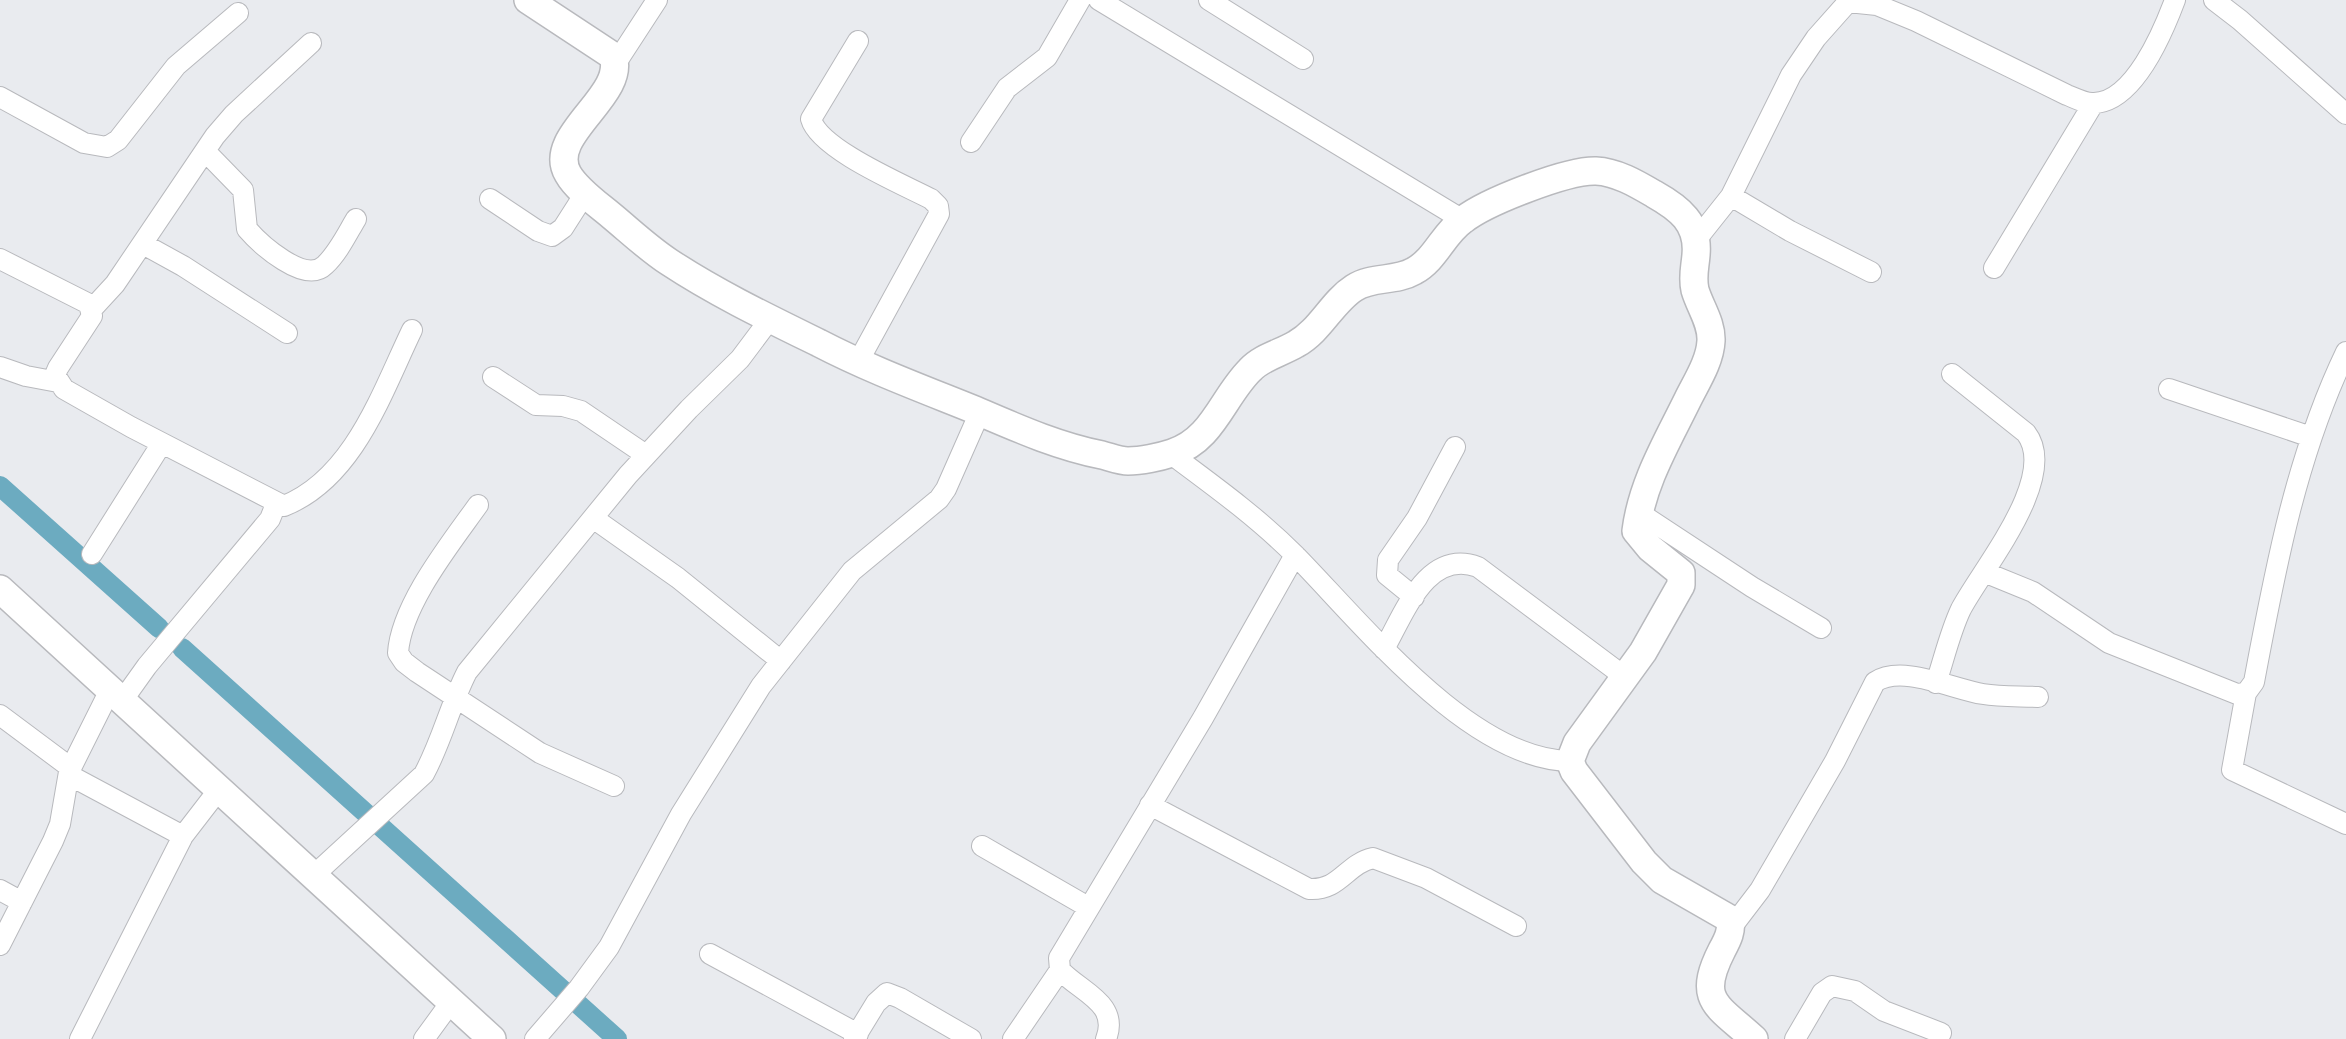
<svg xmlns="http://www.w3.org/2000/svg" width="2346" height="1039" viewBox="0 0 2346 1039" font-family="Barlow,sans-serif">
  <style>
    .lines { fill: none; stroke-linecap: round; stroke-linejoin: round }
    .canal { stroke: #6cabc0; stroke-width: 20 }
    .street-casing { stroke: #b8b9bd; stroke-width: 22 }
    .secondary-casing { stroke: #b8b9bd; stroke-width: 30 }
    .street { stroke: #fff; stroke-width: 20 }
    .secondary { stroke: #fff; stroke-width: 27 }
  </style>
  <rect width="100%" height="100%" fill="#e9ebef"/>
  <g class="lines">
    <path class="canal" d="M0 486 159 628
      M182 648 617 1039"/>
    <defs>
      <path id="street" d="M1099 0 1463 220
        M1209 0 1303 59
        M2214 0 2240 20 2346 114
        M858 41 811 119C819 149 902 184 931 199L938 206 939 214 858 362
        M616 63 657 0
        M0 97 84 143 107 147 118 140 176 66 238 13
        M971 142 1007 88 1047 57 1080 0
        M205 151 243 190 247 229C260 244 305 285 325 265 338 253 347 234 356 219
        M1731 196 1790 231 1871 272
        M490 199 538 231 552 236 563 228 586 192
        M1696 240 1731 196 1791 75 1816 38 1848 2 1877 5 1916 21 2067 95C2075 98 2086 104 2094 103 2134 102 2163 32 2175 0
        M143 244 183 266 287 333
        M0 259 89 304 92 316 58 368 55 375 64 389 131 427 284 506C354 478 382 392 412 330
        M1994 268 2093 104
        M92 309 115 284 215 136 234 114 311 43
        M0 367 26 376 58 382
        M493 377 536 405 563 406 581 411 646 455
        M2169 389 2311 437
        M1171 454C1214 486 1257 517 1295 555 1361 622 1470 760 1570 761
        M478 505C451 543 401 605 398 653L404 662 417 672 540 753 614 786
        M1638 512 1752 587 1821 628
        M593 518 678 578 781 661
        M92 554 162 443
        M1984 572 2033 592 2109 643 2237 694 2246 693 2254 682C2275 570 2296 456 2346 352
        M1414 597 1387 575 1388 560 1417 518 1455 447
        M1384 649C1404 614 1427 548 1478 567L1625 677
        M1936 683C1944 659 1950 632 1961 609 1982 569 2060 477 2026 433L1952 374
        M2246 693 2232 770 2346 824
        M122 701 147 666 270 519 276 504
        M0 715 71 768
        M69 775 183 836
        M1150 805 1309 889C1340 891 1346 864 1373 858L1426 878 1516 926
        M982 846 1088 907
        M313 876 424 774C442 741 450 705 467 672L628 475 689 409 740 359 770 319
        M0 890 22 902
        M1731 928 1760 890 1835 761 1875 682C1902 664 1952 689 1983 694 2001 697 2020 696 2038 697
        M0 945 53 841 60 824 69 772 110 690
        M710 954 858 1034
        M80 1039 183 836 220 788
        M424 1039 451 1002
        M535 1039 579 988 609 947 681 814 761 686 852 571 939 499 946 489 980 412
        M854 1039 876 1003 887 993 900 998 971 1039
        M1013 1039 1060 970
        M1106 1039C1120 1003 1080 992 1060 970L1059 958 1203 718 1295 555
        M1795 1039 1822 993 1832 986 1855 991 1884 1011 1941 1033"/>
      <path id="secondary" d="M528 0 613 56C627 96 545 135 568 174 577 190 599 205 613 217 631 232 649 249 669 262 716 293 768 318 819 343 869 369 923 389 975 410 1017 428 1057 446 1102 455 1110 457 1120 461 1128 461 1141 461 1160 457 1172 453 1213 440 1222 398 1250 370 1262 357 1281 353 1296 344 1320 331 1332 302 1354 288 1372 276 1395 282 1414 271 1436 259 1443 234 1463 220 1486 202 1567 170 1596 171 1617 172 1637 184 1654 194 1679 208 1699 223 1696 255 1695 268 1692 277 1695 290 1700 307 1712 323 1711 341 1710 361 1697 381 1688 399 1667 442 1642 483 1636 531L1650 548 1681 573V585L1643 652 1577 743 1570 761 1574 771 1644 862 1662 880 1730 919C1732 931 1728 939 1722 950 1696 1001 1717 1005 1754 1039
        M0 589 492 1039"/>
    </defs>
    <use href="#street" class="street-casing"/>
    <use href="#secondary" class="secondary-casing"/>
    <use href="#street" class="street"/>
    <use href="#secondary" class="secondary"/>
  </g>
</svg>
